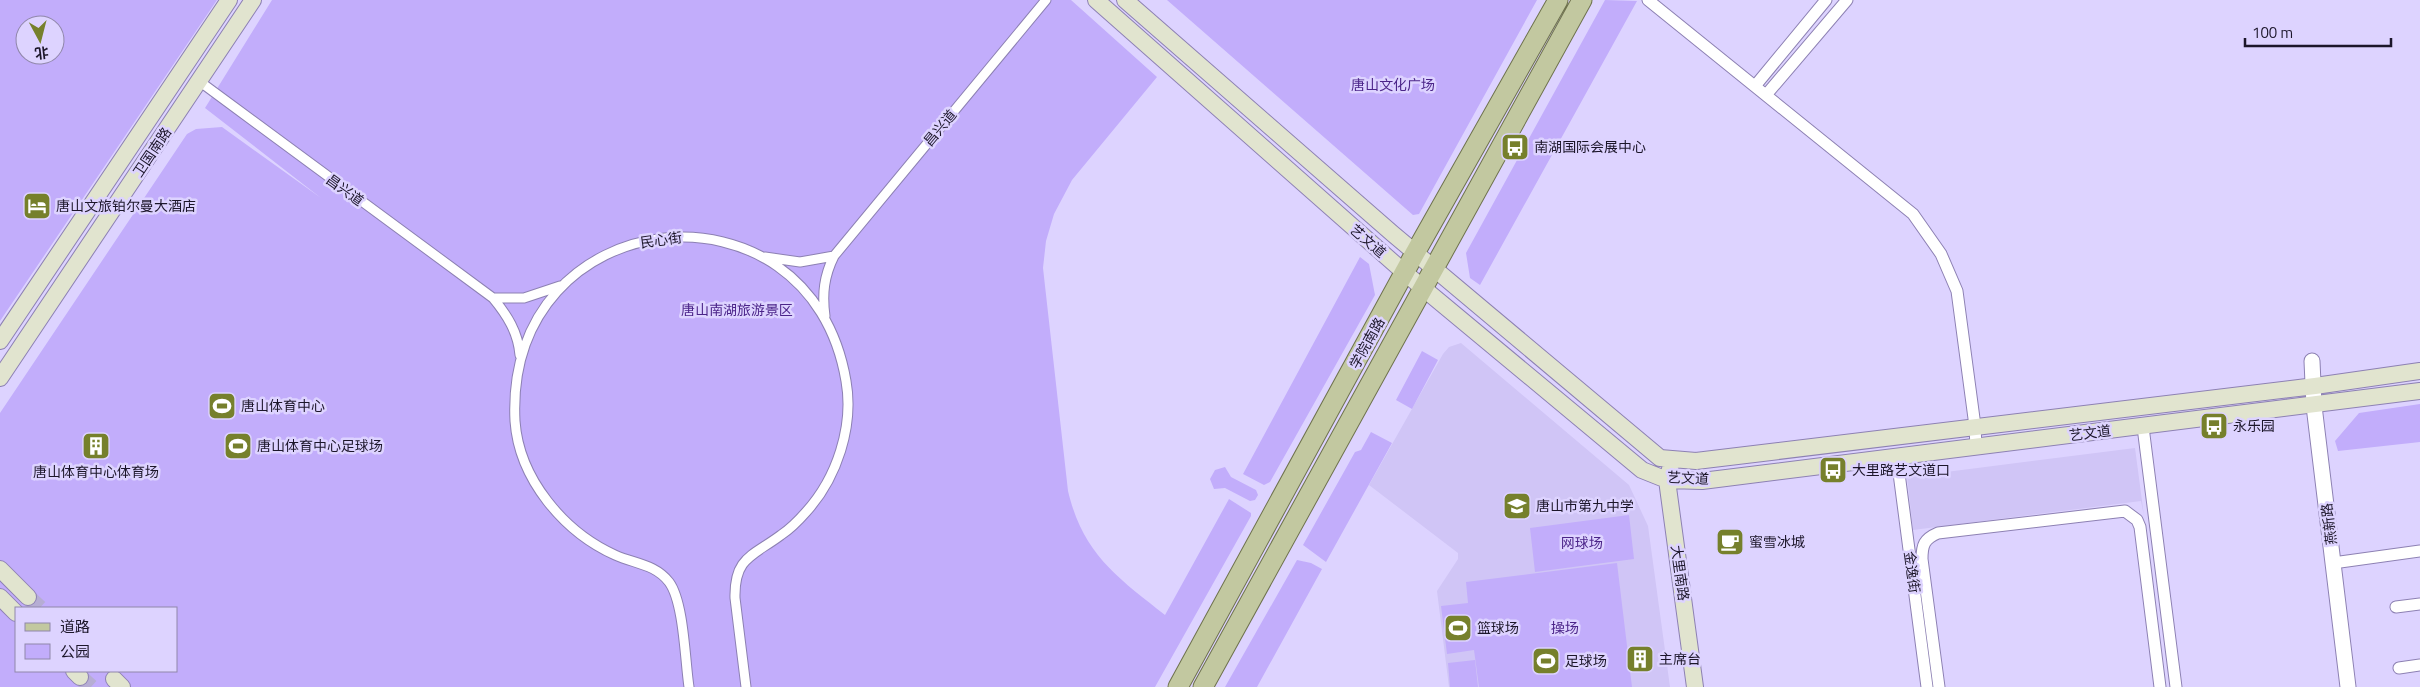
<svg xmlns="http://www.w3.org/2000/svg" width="2420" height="687" viewBox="0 0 2420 687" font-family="'Titillium Web','Noto Sans SC',sans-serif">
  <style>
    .built { fill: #d0c5f6 }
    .green { fill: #c2adfb; fill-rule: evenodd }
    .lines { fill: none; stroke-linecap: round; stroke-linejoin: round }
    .secondary-tunnel { stroke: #b6add4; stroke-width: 16; stroke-dasharray: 16 8; stroke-linecap: butt }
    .pedestrian-casing { stroke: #8d81b3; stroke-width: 11 }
    .minor-casing { stroke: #8d81b3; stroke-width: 13 }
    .tertiary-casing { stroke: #8d81b3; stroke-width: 17 }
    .secondary-casing { stroke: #8d81b3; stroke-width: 18 }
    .primary-casing { stroke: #6e724d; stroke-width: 21 }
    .pedestrian { stroke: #fff; stroke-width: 9 }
    .minor { stroke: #fff; stroke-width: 11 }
    .tertiary { stroke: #fff; stroke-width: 15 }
    .secondary { stroke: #e1e4cf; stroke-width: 16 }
    .primary { stroke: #c2c8a0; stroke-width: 19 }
    .labels { text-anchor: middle; stroke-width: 5; stroke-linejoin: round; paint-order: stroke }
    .park-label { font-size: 14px; fill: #4b2489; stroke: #ddd3ff }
    .street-label { font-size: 14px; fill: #1c162a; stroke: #ddd3ff }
    .poi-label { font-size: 14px; fill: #1c162a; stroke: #ddd3ff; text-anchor: start }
  </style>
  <rect width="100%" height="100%" fill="#ddd3ff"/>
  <path class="built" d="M1461 343 1629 485 1648 526 1670 687H1449L1437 591 1458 559V553L1369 485 1443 354 1449 347Z
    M2135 448 2144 516 2141 501 1913 530 1907 477Z"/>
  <path class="green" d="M0 0H217L0 321ZM25 25H55V55H25Z
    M272 0H1071L1157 77 1072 180 1054 214 1046 241 1043 268 1068 491C1083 554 1117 577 1165 615L1229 499 1251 513V516L1155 687H0V413L187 134 196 129 222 127 321 198 205 108ZM16 608H176V671H16Z
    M1167 0H1537L1419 214 1413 215Z
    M1605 0 1637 1 1480 285 1470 278 1466 253Z
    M1360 257 1369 264 1375 295 1270 482 1264 485 1243 474Z
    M1422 351 1438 360 1412 409 1396 400Z
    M2420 404V442L2338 451 2335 441 2359 413Z
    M1371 432 1392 443 1326 562 1303 545 1355 452 1361 450Z
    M1225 467 1231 477 1256 490 1258 495 1255 500 1250 501 1225 488 1214 489 1210 479 1215 470Z
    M1629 515 1634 559 1535 572 1530 528Z
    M1297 560 1311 563 1322 569 1257 687H1225Z
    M1617 563 1632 687H1479L1474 650 1447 654 1441 606 1468 603 1466 582Z
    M1475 660 1478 687H1450L1448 663Z"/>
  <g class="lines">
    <path class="secondary-tunnel" d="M28 597 40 608
      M80 677 91 687"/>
    <defs>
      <path id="pedestrian" d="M199 81 493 298C507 315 518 332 520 355
        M765 257 800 262 834 256
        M493 298H524L560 286
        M825 316C822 294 824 276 834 256L1046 0
        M689 687C685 661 684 602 669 582 655 564 635 564 615 555 564 532 519 479 515 421 504 200 810 168 846 381 854 426 837 478 806 512 799 520 790 529 781 535 753 556 734 557 735 598L746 687"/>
      <path id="minor" d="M1648 0 1913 214 1941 254 1957 291 1975 426 1976 448
        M1755 86 1826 0
        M1766 95 1847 0
        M2143 427 2176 687
        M1897 458 1927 687
        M2333 563 2420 551
        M2396 607 2420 604
        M2399 668 2420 665
        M1939 687 1922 559C1922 545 1924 539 1938 533L2125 511 2137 520 2140 527 2160 687"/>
      <path id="tertiary" d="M2312 361 2314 406 2348 687"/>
      <path id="secondary" d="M1096 0 1405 273 1642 470 1667 480 1702 481 2420 391
        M1125 0 1393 234 1660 458 1696 461 2315 386 2420 371
        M0 341 229 0
        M0 378 253 0
        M1670 469 1667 480 1695 687
        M0 569 28 597
        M0 597 16 613
        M74 671 80 677
        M114 679 122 687"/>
      <path id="primary" d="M1178 687 1415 253 1558 0
        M1203 687 1582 0"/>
    </defs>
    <use href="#pedestrian" class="pedestrian-casing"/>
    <use href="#minor" class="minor-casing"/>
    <use href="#tertiary" class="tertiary-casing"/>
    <use href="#secondary" class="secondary-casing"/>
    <use href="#primary" class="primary-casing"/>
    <use href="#pedestrian" class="pedestrian"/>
    <use href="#minor" class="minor"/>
    <use href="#tertiary" class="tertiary"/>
    <use href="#secondary" class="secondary"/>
    <use href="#primary" class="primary"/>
  </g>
  <defs>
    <symbol id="bus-square" viewBox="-11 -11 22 22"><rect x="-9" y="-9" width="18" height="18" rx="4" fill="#76802c" stroke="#ddd3ff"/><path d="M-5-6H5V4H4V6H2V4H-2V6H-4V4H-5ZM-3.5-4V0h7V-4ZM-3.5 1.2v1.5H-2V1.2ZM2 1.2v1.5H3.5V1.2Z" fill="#fff"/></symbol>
    <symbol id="hotel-square" viewBox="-11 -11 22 22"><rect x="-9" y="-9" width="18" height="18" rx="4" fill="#76802c" stroke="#ddd3ff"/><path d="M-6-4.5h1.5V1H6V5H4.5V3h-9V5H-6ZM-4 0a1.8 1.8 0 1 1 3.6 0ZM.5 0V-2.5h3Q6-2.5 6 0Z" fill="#fff"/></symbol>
    <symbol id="stadium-square" viewBox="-11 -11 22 22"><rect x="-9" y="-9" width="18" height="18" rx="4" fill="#76802c" stroke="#ddd3ff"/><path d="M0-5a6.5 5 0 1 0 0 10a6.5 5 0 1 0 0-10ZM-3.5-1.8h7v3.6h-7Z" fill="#fff"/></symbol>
    <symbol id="building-square" viewBox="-11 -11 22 22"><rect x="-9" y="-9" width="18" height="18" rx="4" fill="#76802c" stroke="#ddd3ff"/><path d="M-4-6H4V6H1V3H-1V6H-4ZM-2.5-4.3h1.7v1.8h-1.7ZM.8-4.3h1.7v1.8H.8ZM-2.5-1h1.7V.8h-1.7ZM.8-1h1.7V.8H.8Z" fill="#fff"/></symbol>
    <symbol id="school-square" viewBox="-11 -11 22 22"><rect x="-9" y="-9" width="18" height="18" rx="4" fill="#76802c" stroke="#ddd3ff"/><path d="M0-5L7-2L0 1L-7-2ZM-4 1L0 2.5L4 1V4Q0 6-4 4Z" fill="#fff"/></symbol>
    <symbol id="cafe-square" viewBox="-11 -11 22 22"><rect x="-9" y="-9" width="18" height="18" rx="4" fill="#76802c" stroke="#ddd3ff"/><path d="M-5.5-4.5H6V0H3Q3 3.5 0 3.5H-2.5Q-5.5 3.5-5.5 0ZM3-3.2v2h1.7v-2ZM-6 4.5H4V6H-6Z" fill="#fff"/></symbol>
  </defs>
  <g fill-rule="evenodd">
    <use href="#bus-square" x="1499" y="131" width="32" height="32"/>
    <use href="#hotel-square" x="21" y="190" width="32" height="32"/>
    <use href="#stadium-square" x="206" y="390" width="32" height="32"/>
    <use href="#bus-square" x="2198" y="410" width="32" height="32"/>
    <use href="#building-square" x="80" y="430" width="32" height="32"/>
    <use href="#stadium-square" x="222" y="430" width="32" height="32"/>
    <use href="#bus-square" x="1817" y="454" width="32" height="32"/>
    <use href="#school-square" x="1501" y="490" width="32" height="32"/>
    <use href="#cafe-square" x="1714" y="526" width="32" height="32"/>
    <use href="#stadium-square" x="1442" y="612" width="32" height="32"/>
    <use href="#building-square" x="1624" y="643" width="32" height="32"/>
    <use href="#stadium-square" x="1530" y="645" width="32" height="32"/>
  </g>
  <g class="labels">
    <g class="park-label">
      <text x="1393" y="90">唐山文化广场</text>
      <text x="737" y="315">唐山南湖旅游景区</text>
      <text x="1582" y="548">网球场</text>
      <text x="1565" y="633">操场</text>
    </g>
    <g class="street-label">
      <text transform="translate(940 128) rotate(-50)" y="5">昌兴道</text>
      <text transform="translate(152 152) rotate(-56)" y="5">卫国南路</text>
      <text transform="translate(345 190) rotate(36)" y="5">昌兴道</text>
      <text transform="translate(661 240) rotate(-8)" y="5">民心街</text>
      <text transform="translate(1368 241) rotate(41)" y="5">艺文道</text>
      <text transform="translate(1367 343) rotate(-61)" y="5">学院南路</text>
      <text transform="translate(2090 433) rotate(-7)" y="5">艺文道</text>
      <text transform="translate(1688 478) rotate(3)" y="5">艺文道</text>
      <text transform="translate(2329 524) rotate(-97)" y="5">燕新路</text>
      <text transform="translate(1912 572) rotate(82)" y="5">金逸街</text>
      <text transform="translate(1680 573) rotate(82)" y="5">大里南路</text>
    </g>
    <g class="poi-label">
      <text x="1534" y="152">南湖国际会展中心</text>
      <text x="56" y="211">唐山文旅铂尔曼大酒店</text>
      <text x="241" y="411">唐山体育中心</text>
      <text x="2233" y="431">永乐园</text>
      <text x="257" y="451">唐山体育中心足球场</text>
      <text x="1852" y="475">大里路艺文道口</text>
      <text x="96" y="477" text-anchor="middle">唐山体育中心体育场</text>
      <text x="1536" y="511">唐山市第九中学</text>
      <text x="1749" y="547">蜜雪冰城</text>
      <text x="1477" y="633">篮球场</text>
      <text x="1659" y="664">主席台</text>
      <text x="1565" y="666">足球场</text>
    </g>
  </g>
  <rect x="15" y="607" width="162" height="65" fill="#ddd3ff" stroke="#9087aa"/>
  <rect x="25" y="623" width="25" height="8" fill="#c2c8a0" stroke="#9087aa"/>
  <text x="60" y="632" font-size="15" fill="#1c162a">道路</text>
  <rect x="25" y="644" width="25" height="15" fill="#c2adfb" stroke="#9087aa"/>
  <text x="60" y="657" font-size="15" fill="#1c162a">公园</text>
  <g transform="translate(40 40) rotate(173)"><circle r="24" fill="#ddd3ff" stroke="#9087aa"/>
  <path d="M0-4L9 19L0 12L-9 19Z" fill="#76802c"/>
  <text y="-8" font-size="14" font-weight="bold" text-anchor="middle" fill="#1c162a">北</text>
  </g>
  <path d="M2245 38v8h146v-8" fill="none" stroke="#1c162a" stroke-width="2.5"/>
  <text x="2252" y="38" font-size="15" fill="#1c162a" stroke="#ddd3ff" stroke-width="4" paint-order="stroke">100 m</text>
</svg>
